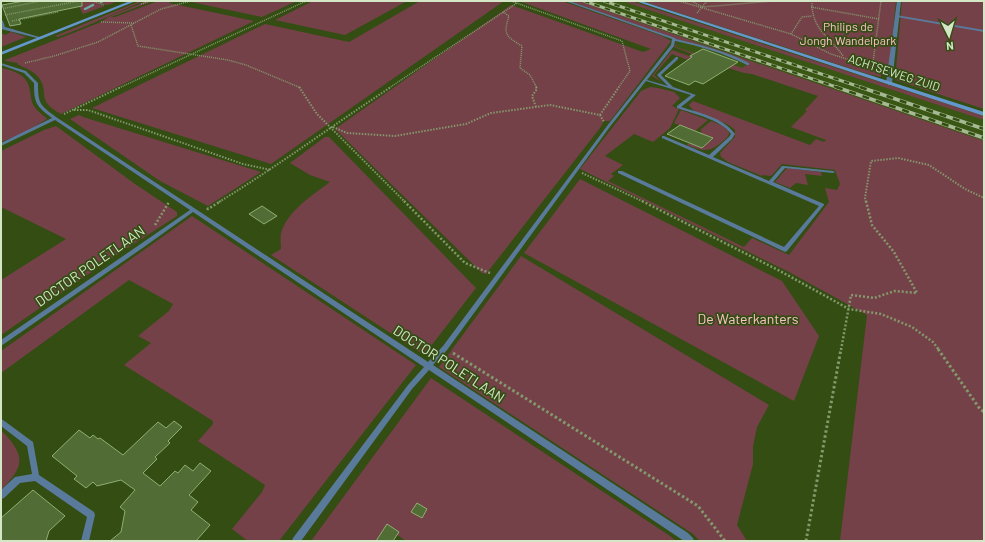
<svg xmlns="http://www.w3.org/2000/svg" width="985" height="542" viewBox="0 0 985 542" font-family="Barlow,sans-serif">
  <style>
    .built { fill: #395614 }
    .green { fill: #754149 }
    .lines { fill: none; stroke-linecap: round; stroke-linejoin: round }
    .stream { stroke: #6eada1; stroke-width: 2.5 }
    .building { fill: #516c34; stroke: #90ae73 }
    .path-far3 { stroke: #83986b; stroke-width: 1.5; stroke-dasharray: 1 1; stroke-linecap: butt }
    .path-far2 { stroke: #83986b; stroke-width: 2; stroke-dasharray: 1.5 1.5; stroke-linecap: butt }
    .path-far1 { stroke: #83986b; stroke-width: 2.5; stroke-dasharray: 2 2; stroke-linecap: butt }
    .path { stroke: #83986b; stroke-width: 3; stroke-dasharray: 2.5 2.5; stroke-linecap: butt }
    .lane { fill: #5a7a9b; fill-rule: evenodd }
    .street { fill: #5a7a9b; fill-rule: evenodd }
    .secondary { fill: #6497cb; fill-rule: evenodd }
    .rail-far1-casing { stroke: #a6b992; stroke-width: 3 }
    .rail-casing { stroke: #a6b992; stroke-width: 3.5 }
    .rail-far1 { stroke: #334d13; stroke-width: 2; stroke-dasharray: 5.5; stroke-linecap: butt }
    .rail { stroke: #334d13; stroke-width: 2.5; stroke-dasharray: 7; stroke-linecap: butt }
    .labels { text-anchor: middle; stroke-width: 3.5; stroke-linejoin: round; paint-order: stroke }
    .far-park-label { font-size: 12px; fill: #fdc3ca; stroke: #334d13 }
    .far-street-label { font-size: 12px; fill: #d5e6c7; stroke: #334d13 }
    .street-label { font-size: 14px; fill: #d5e6c7; stroke: #334d13 }
    .park-label { font-size: 14px; fill: #fdc3ca; stroke: #334d13 }
  </style>
  <rect width="100%" height="100%" fill="#334d13"/>
  <path class="built" d="M572 1H629L984 118V151L748 68 743 71 676 47 681 39Z"/>
  <path class="green" d="M68 1H118L108 5 94 3 105 6 83 14 77 2 5 16 4 14Z
    M140 1H144C115 13 88 26 58 37L55 36Z
    M147 1H153L111 17H115L158 1H172L169 3 254 21 61 114C35 100 50 93 39 78 34 71 25 68 17 64L18 63 6 61 5 60 101 22 108 17Z
    M187 1H297L262 17Z
    M313 1H407L345 35 275 20Z
    M420 1H504L271 164 92 108 265 24 349 42Z
    M519 1H562L662 36 671 41 610 121H604L600 128 486 274 482 273 335 129 511 5 643 52 651 49Z
    M569 1H579L759 64 757 66 760 64 984 141V541H840L867 315 789 272 580 169 641 91 650 87 658 88 674 92 680 98 672 106 679 109 670 128 653 142 634 134 605 156 623 165 611 174 614 176 608 181 744 247 752 238 789 255 829 202 825 188 837 190 840 184 835 170 782 164 771 176 763 175 762 176 728 162 721 157 720 153 735 137V130C724 118 696 118 689 105L693 101 810 145 816 139 824 142 826 140 791 127 807 111 805 110 818 96 752 74 744 73 716 64 688 60 672 54 654 75 662 82 652 76 672 50 689 56 692 54 674 47 678 42 676 47 700 55 702 54 742 68 749 63 702 45 679 40Z
    M622 1H631L984 116V120Z
    M642 1H896L888 76 881 75V77L868 74Z
    M902 1H984V109L895 80Z
    M11 32 26 37 1 47V33L5 35Z
    M1 68C15 71 28 75 30 91 31 96 31 102 34 106 37 112 44 115 47 119L22 134 1 142Z
    M681 110 708 120 695 131 674 123Z
    M79 115 83 117 261 172 208 206 160 181 70 119Z
    M711 121 723 126 729 132C729 137 726 138 722 142 709 153 702 151 687 145L689 143 702 148 713 138 698 132H702L700 130Z
    M56 126 135 184 177 212V216L109 260 1 335V280L66 239 1 207V151L44 130Z
    M325 137H329L476 288 424 355 271 255 281 249C281 244 280 238 281 233 288 210 313 195 330 182L310 175 290 163Z
    M787 168 821 172 822 176 805 174 808 185 796 183 790 188 775 182Z
    M580 179 782 281 819 336 794 401 524 253Z
    M192 216 416 365 279 541H248L232 529 262 492 265 485 198 441 213 424V421L124 365 151 343 138 336 169 311 173 304 129 280 1 373V351Z
    M521 256 769 405 757 427 753 446V464L737 525 747 541H700L693 534 439 367Z
    M431 378 670 536 676 541H406L390 530 383 541H311Z
    M1 430C25 455 26 465 1 490Z"/>
  <g class="lines">
    <path class="stream" d="M101 2 103 1
      M85 9 93 5"/>
  </g>
  <path class="building" d="M24 1H82V6L19 19 21 24 10 26 2 5Z
    M703 49 738 62 703 84 695 81 689 85 665 76 692 57 690 56Z
    M680 125 695 131 713 138 702 148 667 134Z
    M262 206 277 216 264 224 249 214Z
    M174 421 182 427 168 441 170 443 155 457 157 459 143 473 160 486 175 471 178 473 185 465 193 471 200 463 211 471 189 495 198 502 191 510 210 525 196 541H110L121 532 125 511 120 507 135 490 121 480 97 486 93 482 86 488 74 479 77 476 52 456 79 430 90 438 93 435 98 439 100 438 123 455 158 422 166 428Z
    M33 490 65 516 49 531 46 541H1V518Z
    M417 503 427 509 422 518 411 512Z
    M387 524 399 532 393 541H376Z"/>
  <g class="lines">
    <path class="path-far3" d="M92 1 104 5
      M511 1 622 41 630 71 618 88
      M679 1 791 34 831 54 853 61
      M691 1 703 7 773 1
      M812 1C811 29 829 36 843 56
      M1 2 4 1
      M141 4 150 1
      M811 7 879 19
      M1 9 41 1
      M503 12 509 16C503 35 506 36 522 46L520 68 530 75 537 88
      M697 13 707 1
      M5 15 79 1
      M12 21 58 12
      M101 22 134 23
      M131 25 138 46 228 60 246 65 301 88
      M791 34 802 17 812 16
      M25 63 54 56 98 42 161 9 191 1
      M872 70 881 1
      M119 88 306 1
      M389 88 517 3"/>
    <path class="path-far2" d="M299 87 317 114 405 202
      M536 107 532 96 537 89 536 87
      M74 110H88L243 164 271 170
      M64 114 121 87
      M600 115 619 87
      M333 127 347 133 395 136 466 124 491 113 550 105 600 115 604 122
      M582 173 644 202
      M219 202C278 166 333 125 391 87
      M866 202 865 198 871 161 898 158 929 165 965 189 984 198"/>
    <path class="path-far1" d="M404 201 465 263 490 273
      M642 201 780 271 849 309 881 314 912 327 933 342 939 350
      M207 208 208 209 221 201
      M155 225 169 202
      M841 350 851 295 874 298 895 291 917 293 894 252 872 225 866 201"/>
    <path class="path" d="M938 349 980 409 984 412
      M453 353 698 506 725 541
      M806 541 841 349"/>
    <path class="lane" d="M565 1H569L675 38 676 39C701 45 726 51 749 63V65H747C724 53 700 46 675 41L674 46 647 80 668 86 657 75 676 57H678V59L661 75 673 87 696 95 681 107C699 113 723 117 735 134L732 139 713 157 769 181 782 166H784L833 171 835 172 833 173 785 168 773 182 824 204V205L787 251 785 252 618 173V171H622L784 247 819 206 662 138V136H664L709 155 729 137 731 134C720 119 694 114 677 108V106L691 95 646 81 609 128 447 350 433 365 688 533 693 538 694 541H684L429 370 412 389 301 541H292L293 538 408 385 424 367 193 212 144 247 1 346V340L190 210 55 120 1 146V143L52 118C36 106 34 103 34 83L24 73 1 65V63L26 71 38 83C38 104 40 105 56 117L428 362 443 346 607 126 671 45 672 39Z
      M896 15 984 30V32L897 17H896Z
      M1 419 3 420 33 442 39 475 94 512 95 515 89 541H81L87 517 35 481 20 483 4 498 1 499V490L15 477 32 474 27 446 1 426Z"/>
    <path class="street" d="M897 1H901L892 83 889 85 886 83Z
      M1 20 3 21 5 27 43 38 41 39 1 29Z"/>
    <path class="secondary" d="M130 1H136L1 55V52Z
      M635 1H641L984 112V116Z"/>
    <defs>
      <path id="rail-far1" d="M584 1 839 88
        M604 1 863 88"/>
      <path id="rail" d="M836 87 984 138
        M860 87 984 129"/>
    </defs>
    <use href="#rail-far1" class="rail-far1-casing"/>
    <use href="#rail" class="rail-casing"/>
    <use href="#rail-far1" class="rail-far1"/>
    <use href="#rail" class="rail"/>
  </g>
  <g class="labels">
    <g class="far-park-label">
      <text x="848" y="31">Philips de<tspan x="848" dy="14">Jongh Wandelpark</tspan></text>
    </g>
    <g class="far-street-label">
      <text transform="translate(894 73) rotate(18)" y="4">ACHTSEWEG ZUID</text>
    </g>
    <g class="street-label">
      <text transform="translate(90 266) rotate(-35)" y="5">DOCTOR POLETLAAN</text>
      <text transform="translate(449 364) rotate(33)" y="5">DOCTOR POLETLAAN</text>
    </g>
    <g class="park-label">
      <text x="748" y="324">De Waterkanters</text>
    </g>
  </g>
  <rect width="985" height="542" fill="none" stroke="#d5e6c7" stroke-width="4"/>
  <g transform="translate(949 36) rotate(175)" stroke="#334d13" stroke-width="3" paint-order="stroke">
  <path d="M0-3L7 15L0 10L-7 15Z" fill="#d5e6c7"/>
  <text y="-6" font-size="11" font-weight="bold" text-anchor="middle" fill="#d5e6c7">N</text>
  </g>
</svg>
